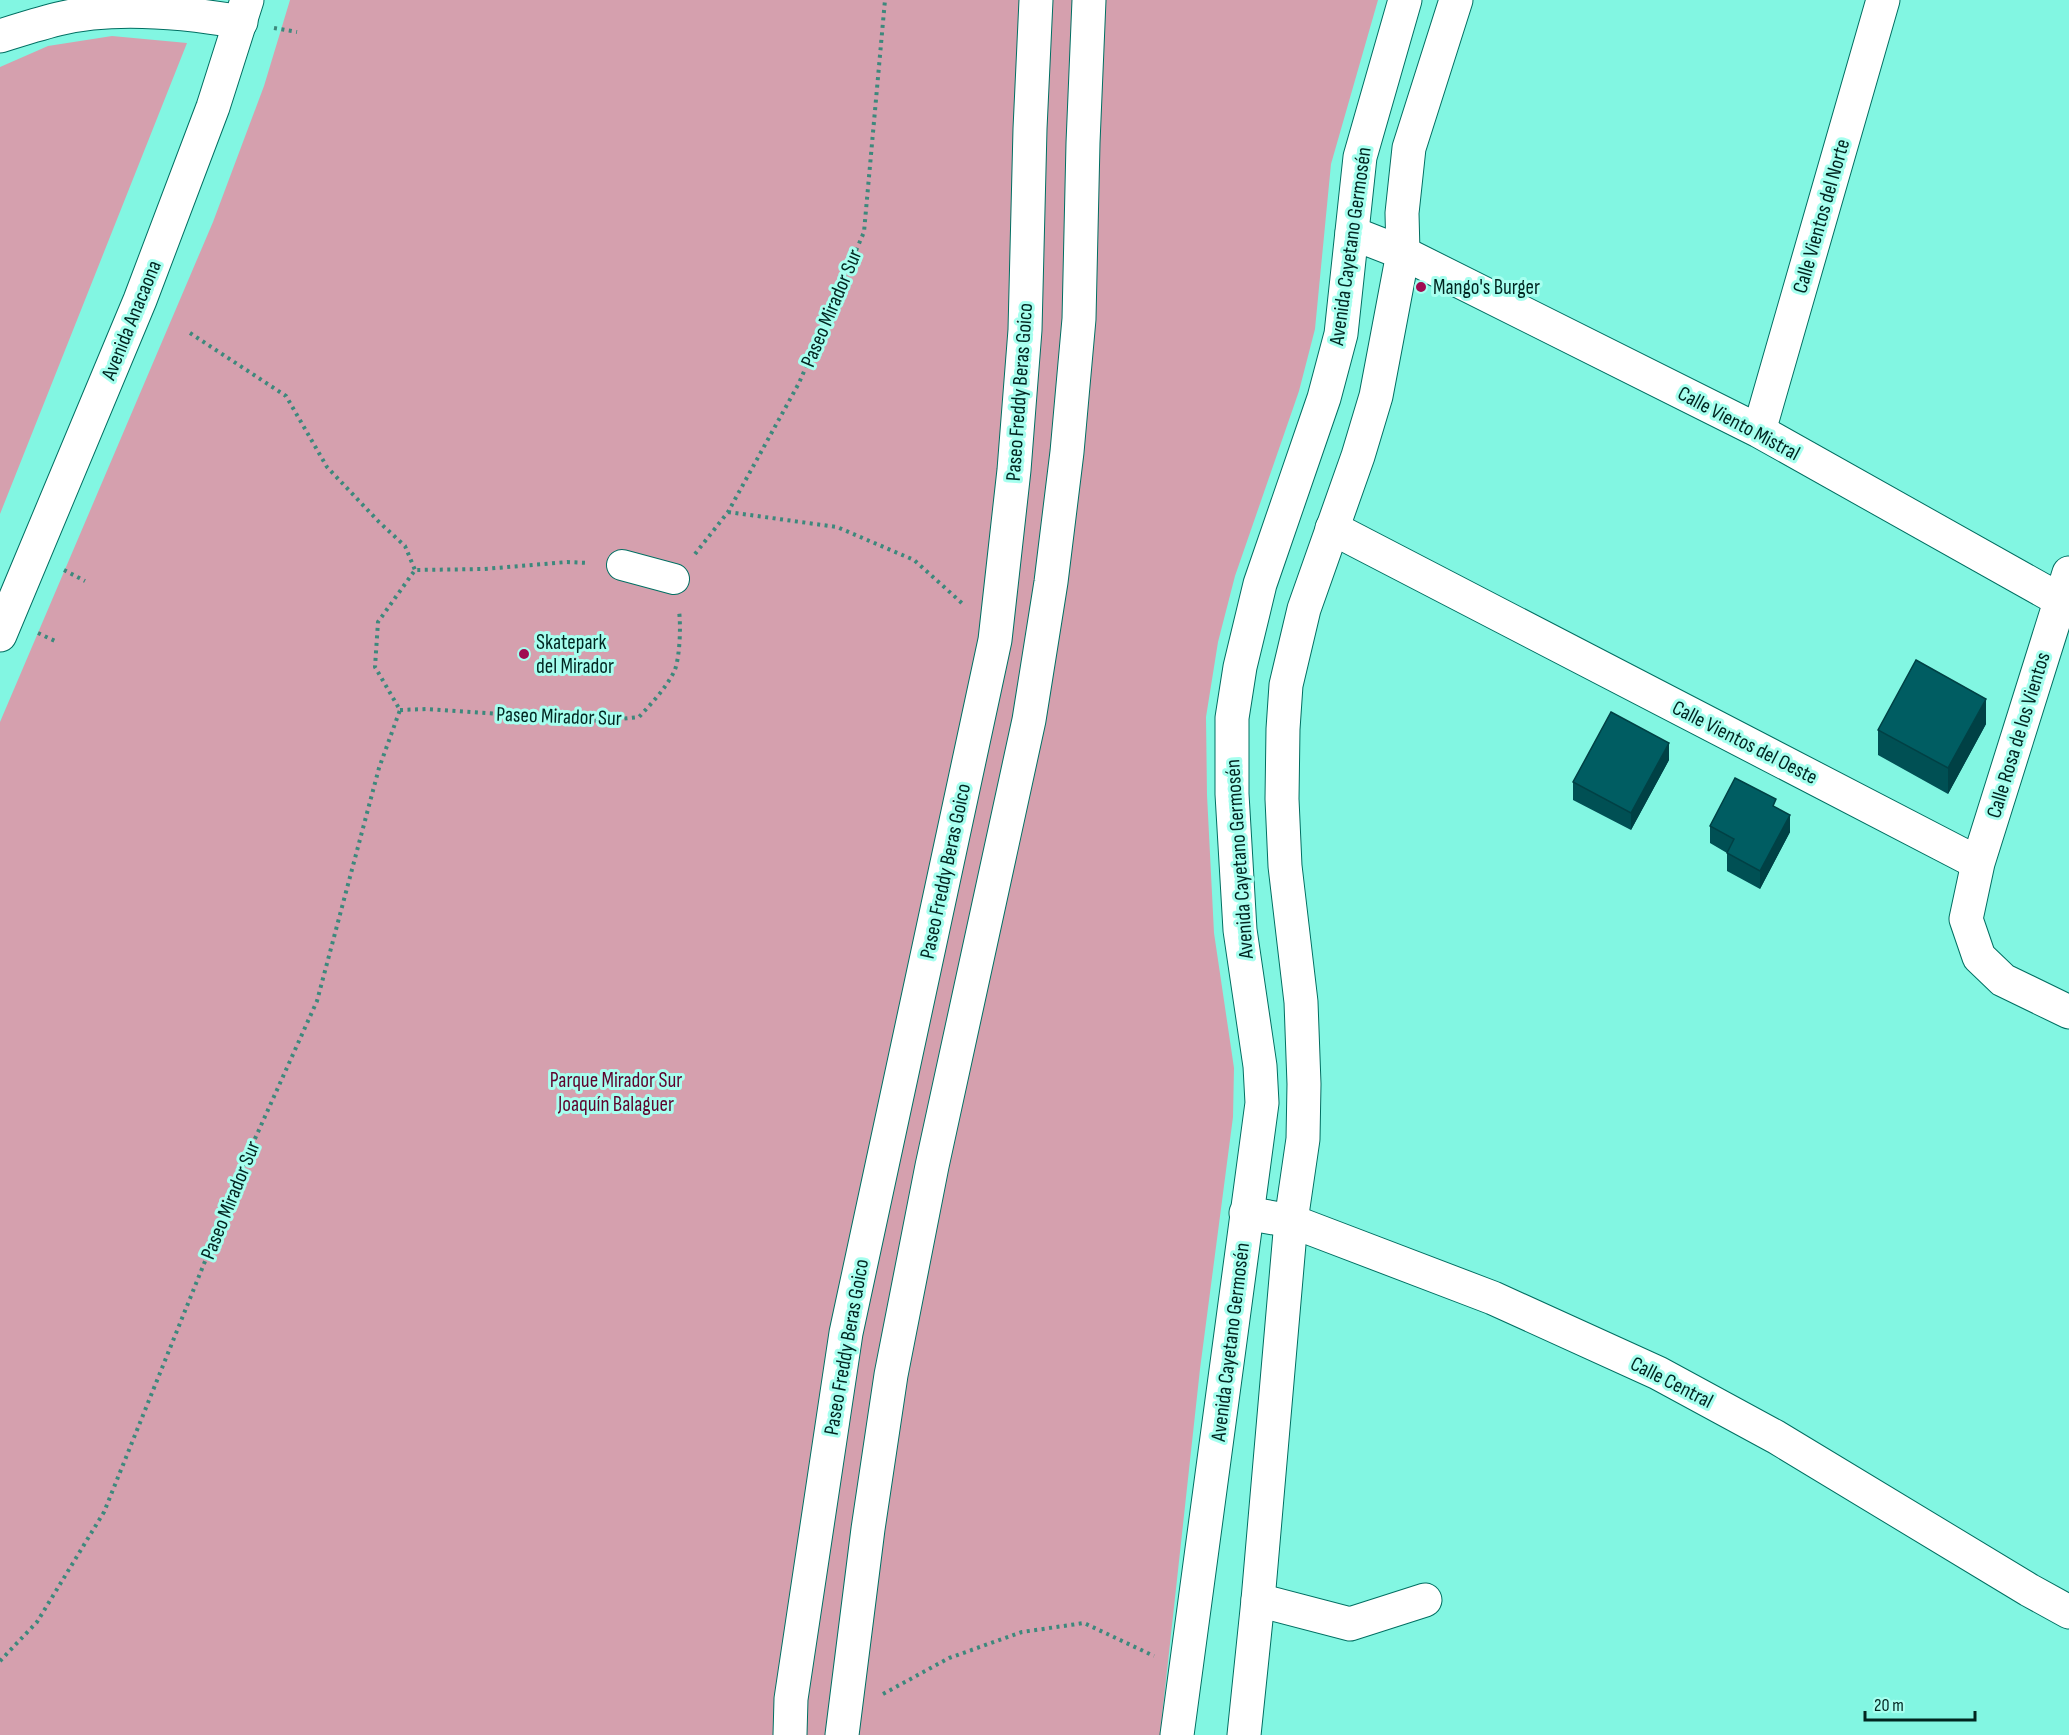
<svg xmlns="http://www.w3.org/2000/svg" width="2069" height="1735" viewBox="0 0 2069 1735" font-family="'Sofia Sans Condensed',sans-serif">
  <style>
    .green { fill: #d5a0ae }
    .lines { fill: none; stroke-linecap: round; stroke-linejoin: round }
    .pedestrian-casing { stroke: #006f62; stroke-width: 32 }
    .minor-casing { stroke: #006f62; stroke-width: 35 }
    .tertiary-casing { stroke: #006f62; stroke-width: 35 }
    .secondary-casing { stroke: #006f62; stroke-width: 35 }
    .path { stroke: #3d887c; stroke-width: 4; stroke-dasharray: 3 4.5; stroke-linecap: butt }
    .pedestrian { stroke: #fff; stroke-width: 30 }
    .minor { stroke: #fff; stroke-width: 33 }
    .tertiary { stroke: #fff; stroke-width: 33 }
    .secondary { stroke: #fff; stroke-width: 33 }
    .wall { fill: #005054 }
    .shaded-wall { fill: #004145 }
    .building { fill: #005d62; stroke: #004145; stroke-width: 1.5 }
    .poi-dot { fill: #a00a51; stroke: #a7ffef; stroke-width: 2 }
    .labels { text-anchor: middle; stroke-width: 6; stroke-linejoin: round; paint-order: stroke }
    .street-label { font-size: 21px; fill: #002621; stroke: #a7ffef }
    .poi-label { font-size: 21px; fill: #002621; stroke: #a7ffef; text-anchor: start }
    .park-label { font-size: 21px; fill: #5e032d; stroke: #a7ffef }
  </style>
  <rect width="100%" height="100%" fill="#82f6e2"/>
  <path class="green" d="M290 0H1378L1331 164 1315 329 1299 391 1235 576 1218 642 1206 717 1207 795 1214 933 1234 1068 1233 1117 1200 1369 1160 1735H0V722L213 222 264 86Z
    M112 36 187 43 0 514V67L48 46Z"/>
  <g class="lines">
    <defs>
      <path id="pedestrian" d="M622 565 674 579"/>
      <path id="minor" d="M0 36C19 30 38 24 58 19 115 5 183 12 241 22
        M1352 233 1403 253 1759 431 2069 605
        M1759 431 1883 0
        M1332 528 1978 863
        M2069 573 1978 863 1966 919 1979 957 2003 980 2069 1012
        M1246 1213 1291 1221 1493 1298 1658 1373 1776 1437 2029 1590 2069 1612
        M1258 1600 1350 1624 1425 1600"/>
      <path id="tertiary" d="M790 1735 791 1699 846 1333 995 640 1014 470 1025 330 1030 129 1036 0
        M842 1735 868 1529 891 1375 932 1166 1029 720 1051 582 1067 452 1079 319 1083 143 1089 0
        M1177 1735 1262 1103 1260 1066 1240 930 1232 794V718L1240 667 1260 584 1324 398 1341 334 1360 157 1405 0
        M1244 1735 1258 1600 1291 1221 1303 1139 1304 1084 1301 1002 1285 866 1282 799 1283 729 1286 685 1304 609 1358 456 1376 396 1403 253 1402 213 1409 148 1456 0"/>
      <path id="secondary" d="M0 635 140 300 213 107 247 0"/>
    </defs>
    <use href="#pedestrian" class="pedestrian-casing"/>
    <use href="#minor" class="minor-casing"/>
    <use href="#tertiary" class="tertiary-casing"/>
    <use href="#secondary" class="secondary-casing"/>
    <path class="path" d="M274 28 297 32
      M190 333 286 396 327 467 379 522 405 546 415 570
      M728 512 837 527 914 560 963 604
      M695 554 728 512 799 383 864 232 885 0
      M64 570 85 581
      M38 633 55 641
      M400 710 427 709 600 721 639 717C652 703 665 689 674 672 680 659 681 625 679 611
      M0 1661 37 1622 104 1512 249 1152 317 1001 379 768 400 710 375 667 378 622 415 570 484 569 567 562 588 563
      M883 1694 949 1658 1022 1632 1084 1623 1154 1656"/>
    <use href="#pedestrian" class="pedestrian"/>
    <use href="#minor" class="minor"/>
    <use href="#tertiary" class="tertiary"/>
    <use href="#secondary" class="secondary"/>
  </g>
  <path class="wall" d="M1986 724 1948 794 1878 755V730Z
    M1669 760 1631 830 1573 800V782Z
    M1776 808 1790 832 1760 889 1727 871V853L1710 843V826Z"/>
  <path class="shaded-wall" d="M1986 699V724L1948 794V768Z
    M1669 743V760L1631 830V813Z
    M1790 815V832L1760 889V871Z"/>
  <path class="building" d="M1916 660 1986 699 1948 768 1878 730Z
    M1611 712 1669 743 1631 813 1573 782Z
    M1735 778 1776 799 1773 806 1790 815 1760 871 1727 853 1734 839 1710 826Z"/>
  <g class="poi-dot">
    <circle cx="1421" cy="287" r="6"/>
    <circle cx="524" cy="654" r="6"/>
  </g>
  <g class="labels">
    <g class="street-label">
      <text transform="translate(1821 216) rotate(-74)" y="7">Calle Vientos del Norte</text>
      <text transform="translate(1350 246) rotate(-82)" y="7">Avenida Cayetano Germosén</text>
      <text transform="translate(831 308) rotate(-67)" y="7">Paseo Mirador Sur</text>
      <text transform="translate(131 320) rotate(-68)" y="7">Avenida Anacaona</text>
      <text transform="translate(1019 392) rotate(-86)" y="7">Paseo Freddy Beras Goico</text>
      <text transform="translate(1739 423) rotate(28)" y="7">Calle Viento Mistral</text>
      <text transform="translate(559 716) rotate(2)" y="7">Paseo Mirador Sur</text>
      <text transform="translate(2018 735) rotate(-73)" y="7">Calle Rosa de los Vientos</text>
      <text transform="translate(1745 742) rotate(27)" y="7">Calle Vientos del Oeste</text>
      <text transform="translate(1239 859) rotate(-94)" y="7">Avenida Cayetano Germosén</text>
      <text transform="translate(945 871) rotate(-78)" y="7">Paseo Freddy Beras Goico</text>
      <text transform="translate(230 1200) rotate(-68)" y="7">Paseo Mirador Sur</text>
      <text transform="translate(1230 1342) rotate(-83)" y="7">Avenida Cayetano Germosén</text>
      <text transform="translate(846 1347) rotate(-80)" y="7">Paseo Freddy Beras Goico</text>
      <text transform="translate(1672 1382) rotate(27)" y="7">Calle Central</text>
    </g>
    <g class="poi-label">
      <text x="1433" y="294">Mango's Burger</text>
      <text x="536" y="649">Skatepark<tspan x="536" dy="24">del Mirador</tspan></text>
    </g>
    <g class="park-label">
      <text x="616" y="1087">Parque Mirador Sur<tspan x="616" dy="24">Joaquín Balaguer</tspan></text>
    </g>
  </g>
  <path d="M1865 1711v9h110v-9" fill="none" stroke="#002621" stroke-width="3"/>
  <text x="1874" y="1711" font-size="18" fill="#002621" stroke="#a7ffef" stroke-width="4.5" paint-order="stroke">20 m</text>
</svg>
